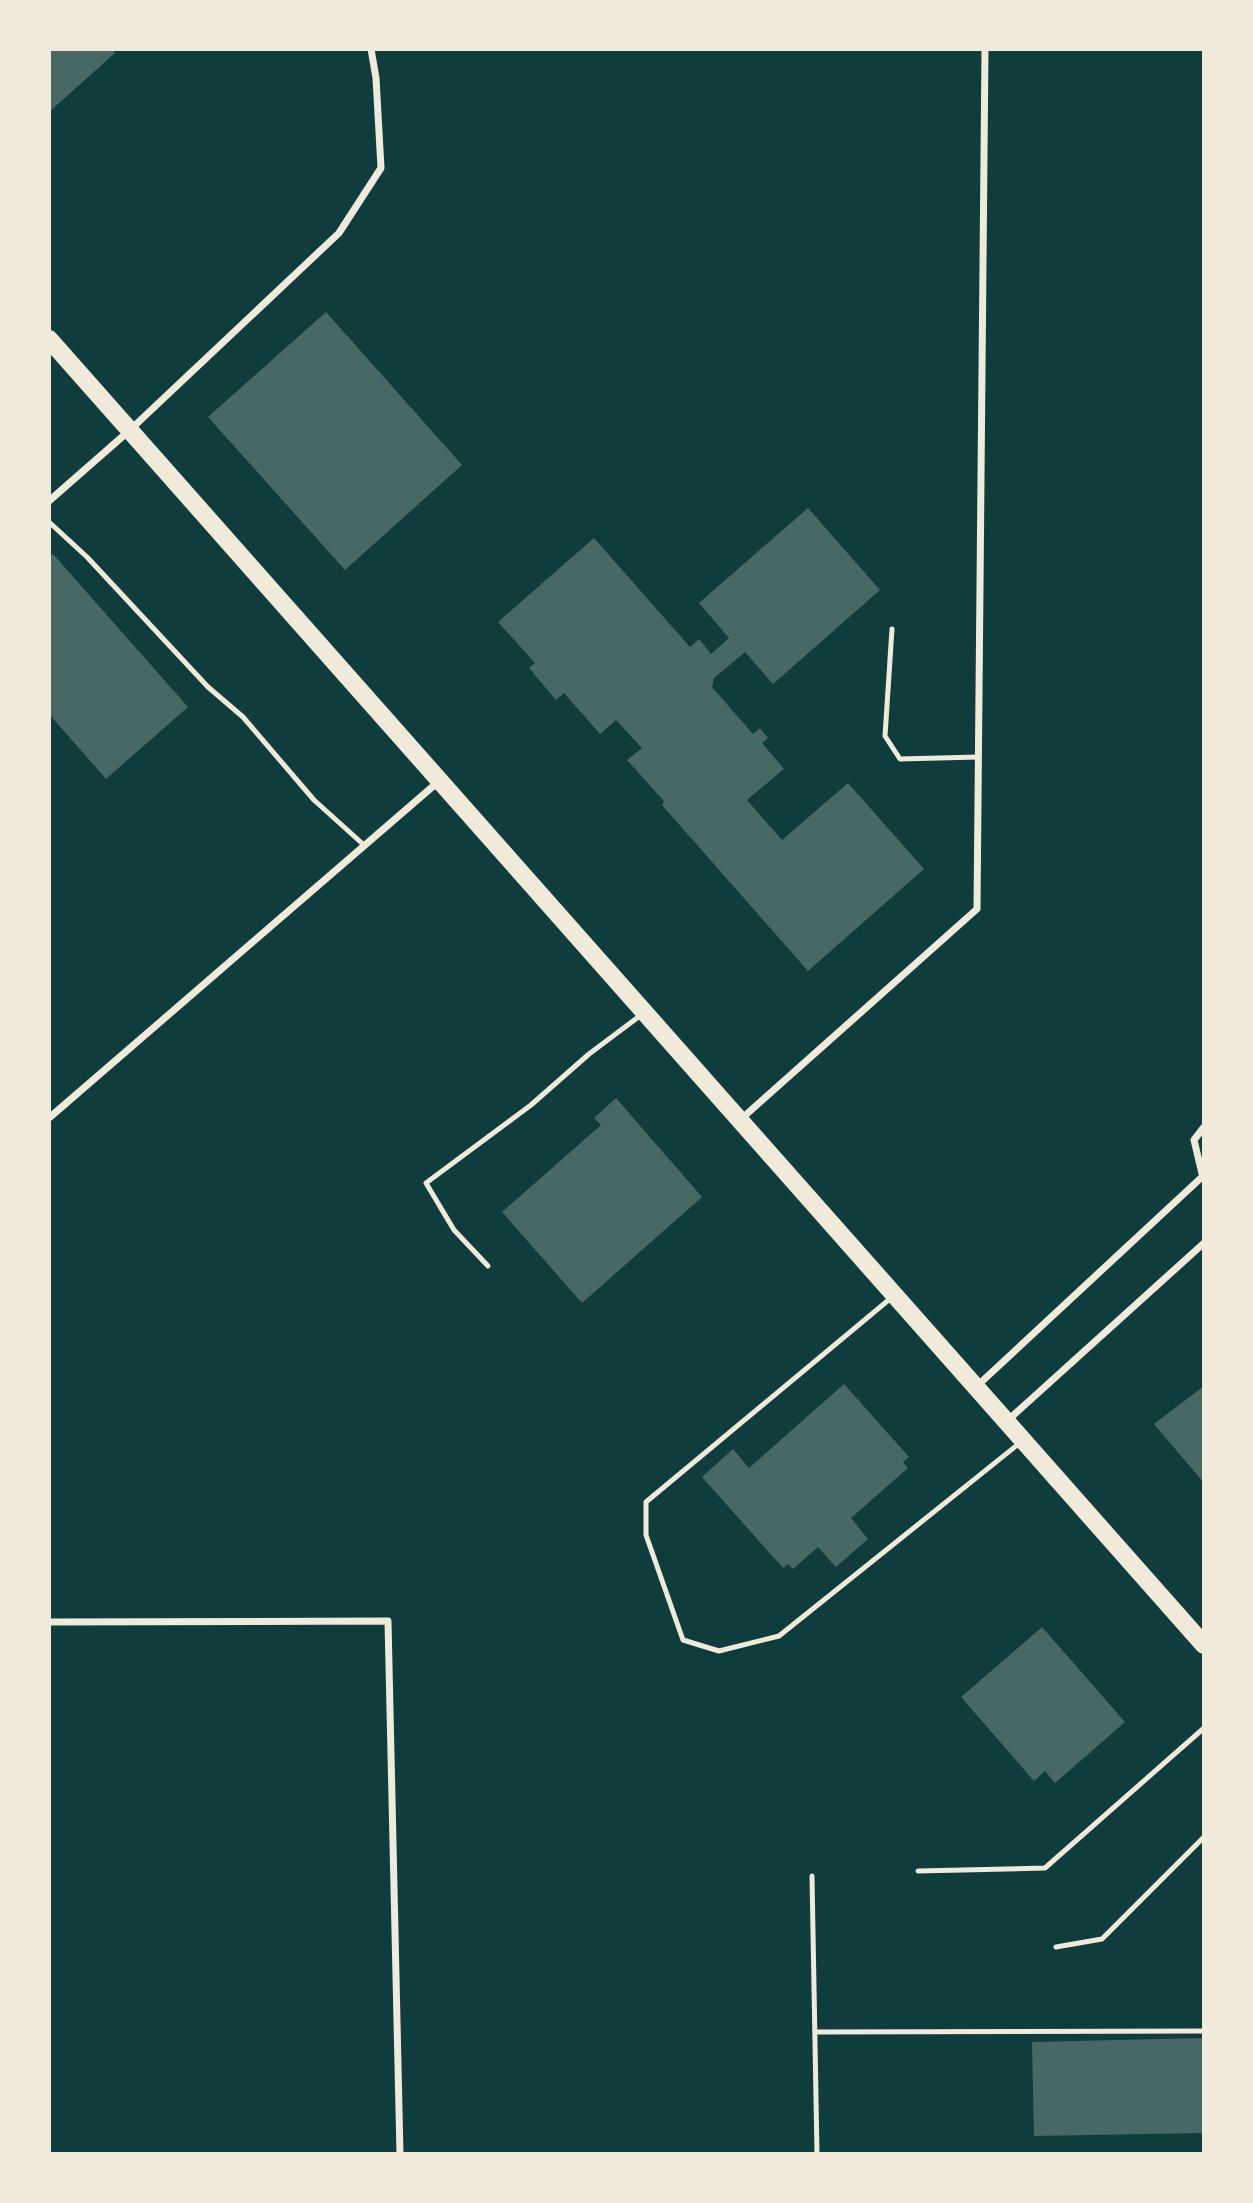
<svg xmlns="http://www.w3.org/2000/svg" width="1253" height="2203" viewBox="0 0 1253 2203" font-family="Figtree,sans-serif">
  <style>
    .building { fill: #486865 }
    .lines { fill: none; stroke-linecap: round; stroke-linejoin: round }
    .service { stroke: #f1e9da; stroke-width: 5 }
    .minor { stroke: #f1e9da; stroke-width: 7 }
    .primary { stroke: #f1e9da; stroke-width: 18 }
  </style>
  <rect width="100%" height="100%" fill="#0f3d3e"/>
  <path class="building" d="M49 49H111L115 53 49 112Z
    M326 312 462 465 345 570 208 417Z
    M808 508 880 590 773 684 745 652 714 678 712 687 753 734 760 728 768 738 762 743 784 769 747 800 782 840 848 783 924 869 808 971 662 805 664 801 627 760 642 748 616 720 600 734 564 693 556 700 529 668 535 663 498 622 594 538 690 647 699 639 711 654 729 638 699 603Z
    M53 554 188 707 106 779 49 714V558Z
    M616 1098 702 1197 582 1303 502 1212 601 1125 594 1118Z
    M844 1384 909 1457 903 1462 908 1468 851 1518 868 1539 836 1567 818 1547 793 1569 788 1564 783 1568 702 1477 733 1449 749 1468Z
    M1204 1386V1483L1154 1424Z
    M1042 1627 1125 1722 1055 1783 1045 1771 1034 1781 961 1697Z
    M1204 2038V2133L1034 2136 1032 2042Z"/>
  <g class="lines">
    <path class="service" d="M49 522 87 557 208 687 243 717 314 800 365 846
      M892 629 885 736 900 759 978 757
      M488 1266 454 1230 426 1183 531 1105 589 1054 641 1015
      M891 1298 646 1502V1535L683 1640 719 1651 779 1636 1021 1442
      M918 1871 1045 1868 1204 1728
      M812 1876 817 2154
      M1056 1947 1102 1939 1204 1837
      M815 2032 1204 2031"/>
    <path class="minor" d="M49 501 130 430 339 233 381 168 376 78 371 49
      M49 1118 438 782
      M740 1120 977 909 985 49
      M1203 1178 1194 1140 1204 1127
      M977 1386 1202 1177
      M1007 1421 1204 1243
      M49 1622 388 1621 400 2154"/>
    <path class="primary" d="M49 339 1204 1645"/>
  </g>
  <rect width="1253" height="2203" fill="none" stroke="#f1e9da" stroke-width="102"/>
</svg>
